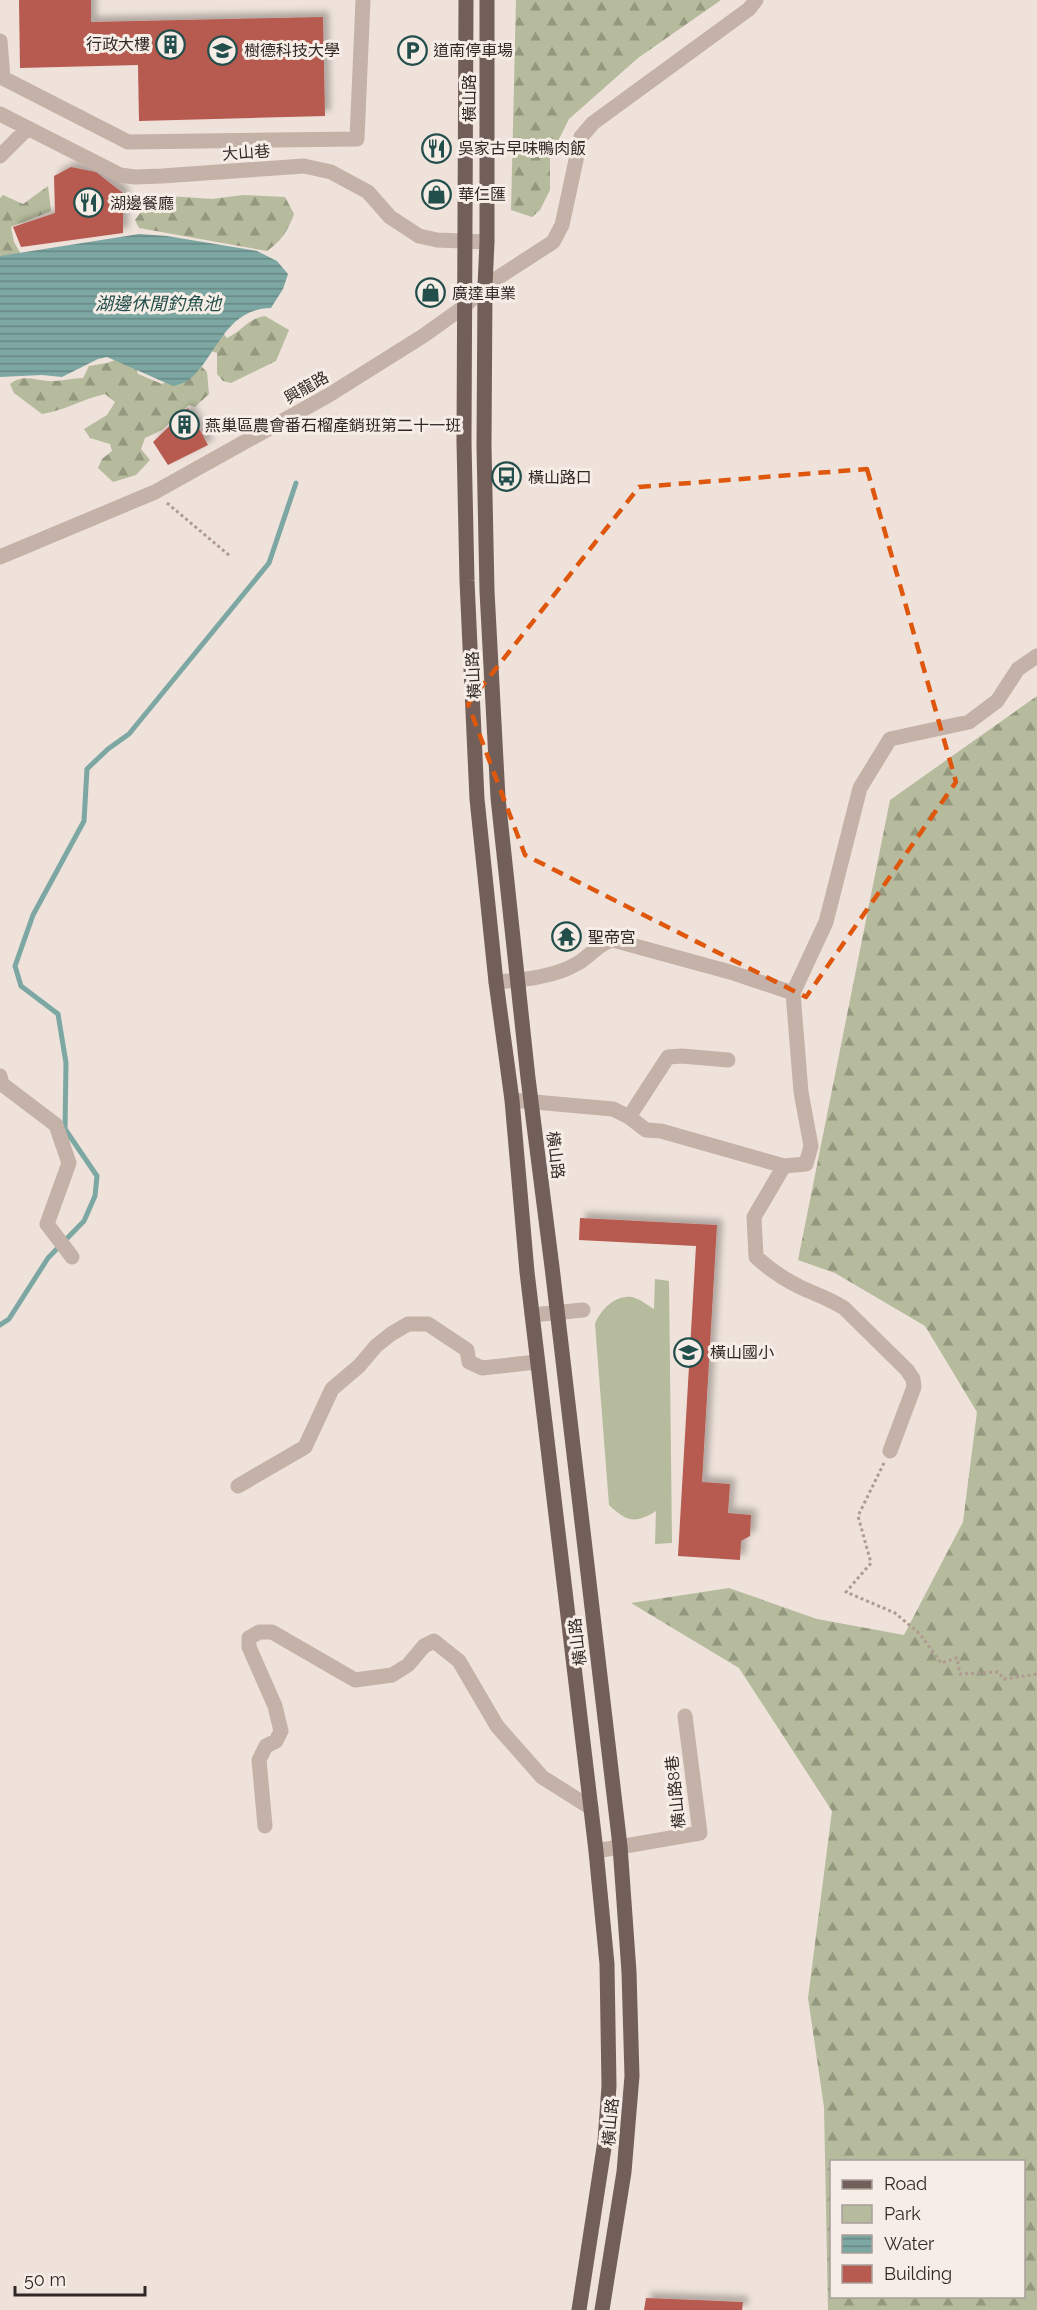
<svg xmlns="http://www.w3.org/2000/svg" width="1037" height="2310" viewBox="0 0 1037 2310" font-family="Raleway,'Noto Sans TC',sans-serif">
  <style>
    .green { fill: #b5bb9c }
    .forest { fill: url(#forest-firs); fill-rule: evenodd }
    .water { fill: url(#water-rules) }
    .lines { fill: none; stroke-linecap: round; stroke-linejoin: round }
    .stream { stroke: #7da7a3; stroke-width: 5 }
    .building { fill: #b75a4f; filter: url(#shadow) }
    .path { stroke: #b09b92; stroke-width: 3; stroke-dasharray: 3 3; stroke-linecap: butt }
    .minor { stroke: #c4b1a8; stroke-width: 15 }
    .major { stroke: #725f5a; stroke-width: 15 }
    .marked { fill: none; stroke: #df570d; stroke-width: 4.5; stroke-dasharray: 12 8; stroke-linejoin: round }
    .labels { text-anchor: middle; stroke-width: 6; stroke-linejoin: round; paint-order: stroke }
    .poi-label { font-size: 16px; fill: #322927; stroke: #f6ede6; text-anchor: start }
    .street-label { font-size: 16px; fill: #322927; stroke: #f6ede6 }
    .water-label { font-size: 18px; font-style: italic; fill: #224e4b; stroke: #f6ede6 }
  </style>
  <defs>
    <pattern id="forest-firs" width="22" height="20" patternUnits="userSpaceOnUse" patternTransform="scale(1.5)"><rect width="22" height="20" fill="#b5bb9c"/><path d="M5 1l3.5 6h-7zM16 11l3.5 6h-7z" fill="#94987f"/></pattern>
    <pattern id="water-rules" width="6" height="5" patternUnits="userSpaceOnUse" patternTransform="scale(1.5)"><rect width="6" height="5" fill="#7da7a3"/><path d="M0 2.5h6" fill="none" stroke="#678885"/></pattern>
    <filter id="shadow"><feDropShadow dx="5.5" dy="-5.5" stdDeviation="3" flood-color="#0004"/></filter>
  </defs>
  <rect width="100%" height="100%" fill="#eee2da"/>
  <path class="green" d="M655 1279 669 1281 672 1543 655 1544 656 1511C635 1524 627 1522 609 1505L595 1324C600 1310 616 1294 632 1297 640 1299 647 1305 654 1309Z"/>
  <path class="forest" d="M516 0H721L638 58 569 119 550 157V190L540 210 532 217 511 210Z
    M48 186 51 211 11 227 14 242 22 256 0 263V198L3 195 23 204Z
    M154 195 212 199 243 195 285 197 294 214C288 231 281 241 267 251L139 228 135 220Z
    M265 316 289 330 276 361 231 383 223 381 217 374V353L206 349 217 326 227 338C244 330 247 319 265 316Z
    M123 357 135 364 138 374 162 384 199 364 207 372 209 394 195 407 189 405 162 430 145 438 141 449 150 460 136 475 113 482 98 468 102 459 112 451 110 444 90 438 84 429 107 415 115 402 105 394C83 399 63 411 42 414L14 393 10 384C22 374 35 380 48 381 57 382 73 378 83 378L89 366 107 363Z
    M1037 696V2310H828L824 2107 808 1998 832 1811 739 1668 631 1603 729 1588 817 1619 904 1635 963 1522 977 1412 925 1326 835 1273 798 1260 890 800ZM832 2162H1024V2296H832Z"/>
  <path class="water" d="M139 234 167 236 257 251 277 261 288 274 283 289 271 308C225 309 218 354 190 379 186 383 179 384 173 386L107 357 98 359 62 377 42 375 0 377V256Z"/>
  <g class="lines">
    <path class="stream" d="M0 1325 9 1319 48 1258 84 1221 95 1196 97 1176 65 1129 66 1063 58 1014 21 986 15 966 33 915 84 821 87 769 108 749 129 734 269 563 296 483"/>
  </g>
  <path class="building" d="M19 0H91V22L323 17 325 116 139 121 138 65 20 68Z
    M71 167 96 172 123 193V233L21 247 13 227 55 213 54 176Z
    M188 408 208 445 168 465 153 442Z
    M580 1218 717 1225 702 1482 730 1484 728 1513 751 1515 750 1536 741 1541 740 1560 678 1556 696 1246 579 1240Z
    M646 2298 696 2300 743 2302 742 2310H644Z"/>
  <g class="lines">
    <path class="path" d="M167 503 230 556
      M884 1463 858 1516 871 1563 846 1592 895 1613 920 1634 941 1663 957 1658 960 1674 998 1672 1004 1679 1037 1674"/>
    <path class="minor" d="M0 41 3 78 128 142 357 139 363 0
      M0 114 120 175 135 177 162 176 304 166 331 172 368 192 390 217 419 236 437 240 487 242
      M0 156 28 128
      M0 557 155 492 329 395 423 336 465 306 485 286 553 242 562 225 581 137 593 123 749 9 756 0
      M496 982C522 980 556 977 578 963 590 956 599 943 613 940L730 972 793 993
      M0 1076 2 1084 56 1125 69 1163 47 1224 72 1257
      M512 1100 613 1109 629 1117 646 1130 661 1131 784 1166 806 1164 811 1146 801 1092 793 993 826 922 860 788 890 739 969 722 997 701 1018 669 1037 656
      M629 1117 668 1057 682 1056 728 1060
      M784 1166 754 1217 756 1257C769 1269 784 1279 800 1287 815 1294 830 1299 844 1308L907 1370 913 1379 914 1387 890 1451
      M532 1315 583 1310
      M238 1486 305 1447 332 1389 359 1366 376 1346 391 1334 408 1324H428L467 1350 469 1362 482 1368 537 1362
      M265 1826 259 1760 266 1746 276 1741 281 1731 275 1706 249 1647V1638L259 1632H272L355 1680 392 1675 408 1665 424 1646 434 1641 459 1661 497 1726 542 1777 591 1808
      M596 1851 700 1833 685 1716"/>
    <path class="major" d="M466 0 464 442 467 581 477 799 496 982 512 1100 527 1272 596 1851 607 1964 609 2086 605 2141 579 2310
      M487 0V242L485 286 484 446 487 591 498 798 528 1078 552 1267 620 1846 629 1972 632 2076 624 2172 602 2310"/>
  </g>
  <path class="marked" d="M867 469 956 782 806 997 525 855 468 704 639 487Z"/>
  <defs>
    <symbol id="building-ring" viewBox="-11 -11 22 22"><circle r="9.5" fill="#f6ede6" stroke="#224e4b" stroke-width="1.5"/><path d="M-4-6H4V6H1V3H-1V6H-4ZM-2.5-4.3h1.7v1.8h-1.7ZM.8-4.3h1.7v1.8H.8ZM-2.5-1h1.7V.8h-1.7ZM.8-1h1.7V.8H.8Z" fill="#224e4b"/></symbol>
    <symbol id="university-ring" viewBox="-11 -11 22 22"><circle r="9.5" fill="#f6ede6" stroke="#224e4b" stroke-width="1.5"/><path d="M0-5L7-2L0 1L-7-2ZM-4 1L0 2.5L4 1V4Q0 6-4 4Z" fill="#224e4b"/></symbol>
    <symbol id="parking-ring" viewBox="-11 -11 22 22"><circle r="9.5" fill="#f6ede6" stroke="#224e4b" stroke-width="1.5"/><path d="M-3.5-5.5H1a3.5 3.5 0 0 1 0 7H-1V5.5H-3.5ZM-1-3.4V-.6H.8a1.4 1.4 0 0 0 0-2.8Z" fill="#224e4b"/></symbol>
    <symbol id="restaurant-ring" viewBox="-11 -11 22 22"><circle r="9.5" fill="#f6ede6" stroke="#224e4b" stroke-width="1.5"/><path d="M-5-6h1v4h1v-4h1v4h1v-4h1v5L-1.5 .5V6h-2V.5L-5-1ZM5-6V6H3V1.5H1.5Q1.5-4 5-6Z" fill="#224e4b"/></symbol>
    <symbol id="shop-ring" viewBox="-11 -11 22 22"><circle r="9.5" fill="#f6ede6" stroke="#224e4b" stroke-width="1.5"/><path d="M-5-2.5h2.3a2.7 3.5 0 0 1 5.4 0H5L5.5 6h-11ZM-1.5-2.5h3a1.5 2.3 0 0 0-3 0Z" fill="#224e4b"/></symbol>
    <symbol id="bus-ring" viewBox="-11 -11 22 22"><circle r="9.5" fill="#f6ede6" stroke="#224e4b" stroke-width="1.5"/><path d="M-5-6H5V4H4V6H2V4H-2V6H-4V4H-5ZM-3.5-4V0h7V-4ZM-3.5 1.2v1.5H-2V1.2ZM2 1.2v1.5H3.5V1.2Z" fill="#224e4b"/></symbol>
    <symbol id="temple-ring" viewBox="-11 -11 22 22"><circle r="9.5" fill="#f6ede6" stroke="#224e4b" stroke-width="1.5"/><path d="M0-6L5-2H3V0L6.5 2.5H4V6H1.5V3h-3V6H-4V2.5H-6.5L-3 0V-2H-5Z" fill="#224e4b"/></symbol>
    <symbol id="school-ring" viewBox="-11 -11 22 22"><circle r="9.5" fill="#f6ede6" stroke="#224e4b" stroke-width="1.5"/><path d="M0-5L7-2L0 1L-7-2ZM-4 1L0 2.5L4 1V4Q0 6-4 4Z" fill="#224e4b"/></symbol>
  </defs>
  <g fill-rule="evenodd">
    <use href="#building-ring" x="154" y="28" width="33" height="33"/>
    <use href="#university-ring" x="206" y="34" width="33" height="33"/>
    <use href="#parking-ring" x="396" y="34" width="33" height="33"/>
    <use href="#restaurant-ring" x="420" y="132" width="33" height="33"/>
    <use href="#shop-ring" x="420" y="178" width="33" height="33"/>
    <use href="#restaurant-ring" x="72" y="186" width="33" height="33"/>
    <use href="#shop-ring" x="414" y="276" width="33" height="33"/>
    <use href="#building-ring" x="168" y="408" width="33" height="33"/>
    <use href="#bus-ring" x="490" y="460" width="33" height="33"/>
    <use href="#temple-ring" x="550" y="920" width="33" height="33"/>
    <use href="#school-ring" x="672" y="1336" width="33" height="33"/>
  </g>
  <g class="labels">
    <g class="poi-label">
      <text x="150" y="50" text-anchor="end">行政大樓</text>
      <text x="244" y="56">樹德科技大學</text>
      <text x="433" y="56">道南停車場</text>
      <text x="458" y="154">吳家古早味鴨肉飯</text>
      <text x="458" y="200">華仁匯</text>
      <text x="110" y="209">湖邊餐廳</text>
      <text x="452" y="299">廣達車業</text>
      <text x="205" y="431">燕巢區農會番石榴產銷班第二十一班</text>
      <text x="528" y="483">橫山路口</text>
      <text x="588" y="943">聖帝宮</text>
      <text x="710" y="1358">橫山國小</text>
    </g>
    <g class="street-label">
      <text transform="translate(469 98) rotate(-90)" y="6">橫山路</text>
      <text transform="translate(246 152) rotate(-4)" y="6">大山巷</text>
      <text transform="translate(306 387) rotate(-30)" y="6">興龍路</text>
      <text transform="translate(473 675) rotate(-93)" y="6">橫山路</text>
      <text transform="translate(556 1155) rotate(83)" y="6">橫山路</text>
      <text transform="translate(577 1642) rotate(-97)" y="6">橫山路</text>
      <text transform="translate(675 1792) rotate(-96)" y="6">橫山路8巷</text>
      <text transform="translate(610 2122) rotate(-85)" y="6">橫山路</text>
    </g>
    <g class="water-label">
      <text x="158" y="310">湖邊休閒釣魚池</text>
    </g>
  </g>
  <rect x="830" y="2160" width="195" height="138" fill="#f6ede6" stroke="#a89f9a" stroke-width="1.5"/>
  <rect x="842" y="2180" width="30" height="9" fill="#725f5a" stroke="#a89f9a" stroke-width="1.5"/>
  <text x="884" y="2190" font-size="18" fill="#322927">Road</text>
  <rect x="842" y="2205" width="30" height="18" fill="#b5bb9c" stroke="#a89f9a" stroke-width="1.5"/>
  <text x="884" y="2220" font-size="18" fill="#322927">Park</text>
  <rect x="842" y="2235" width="30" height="18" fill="url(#water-rules)" stroke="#a89f9a" stroke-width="1.5"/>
  <text x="884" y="2250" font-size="18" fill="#322927">Water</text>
  <rect x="842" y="2265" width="30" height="18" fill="#b75a4f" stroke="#a89f9a" stroke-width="1.5"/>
  <text x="884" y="2280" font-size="18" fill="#322927">Building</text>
  <path d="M15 2286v9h130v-9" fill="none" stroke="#322927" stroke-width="3"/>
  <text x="24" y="2286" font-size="18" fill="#322927" stroke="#f6ede6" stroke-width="4.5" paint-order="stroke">50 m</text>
</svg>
